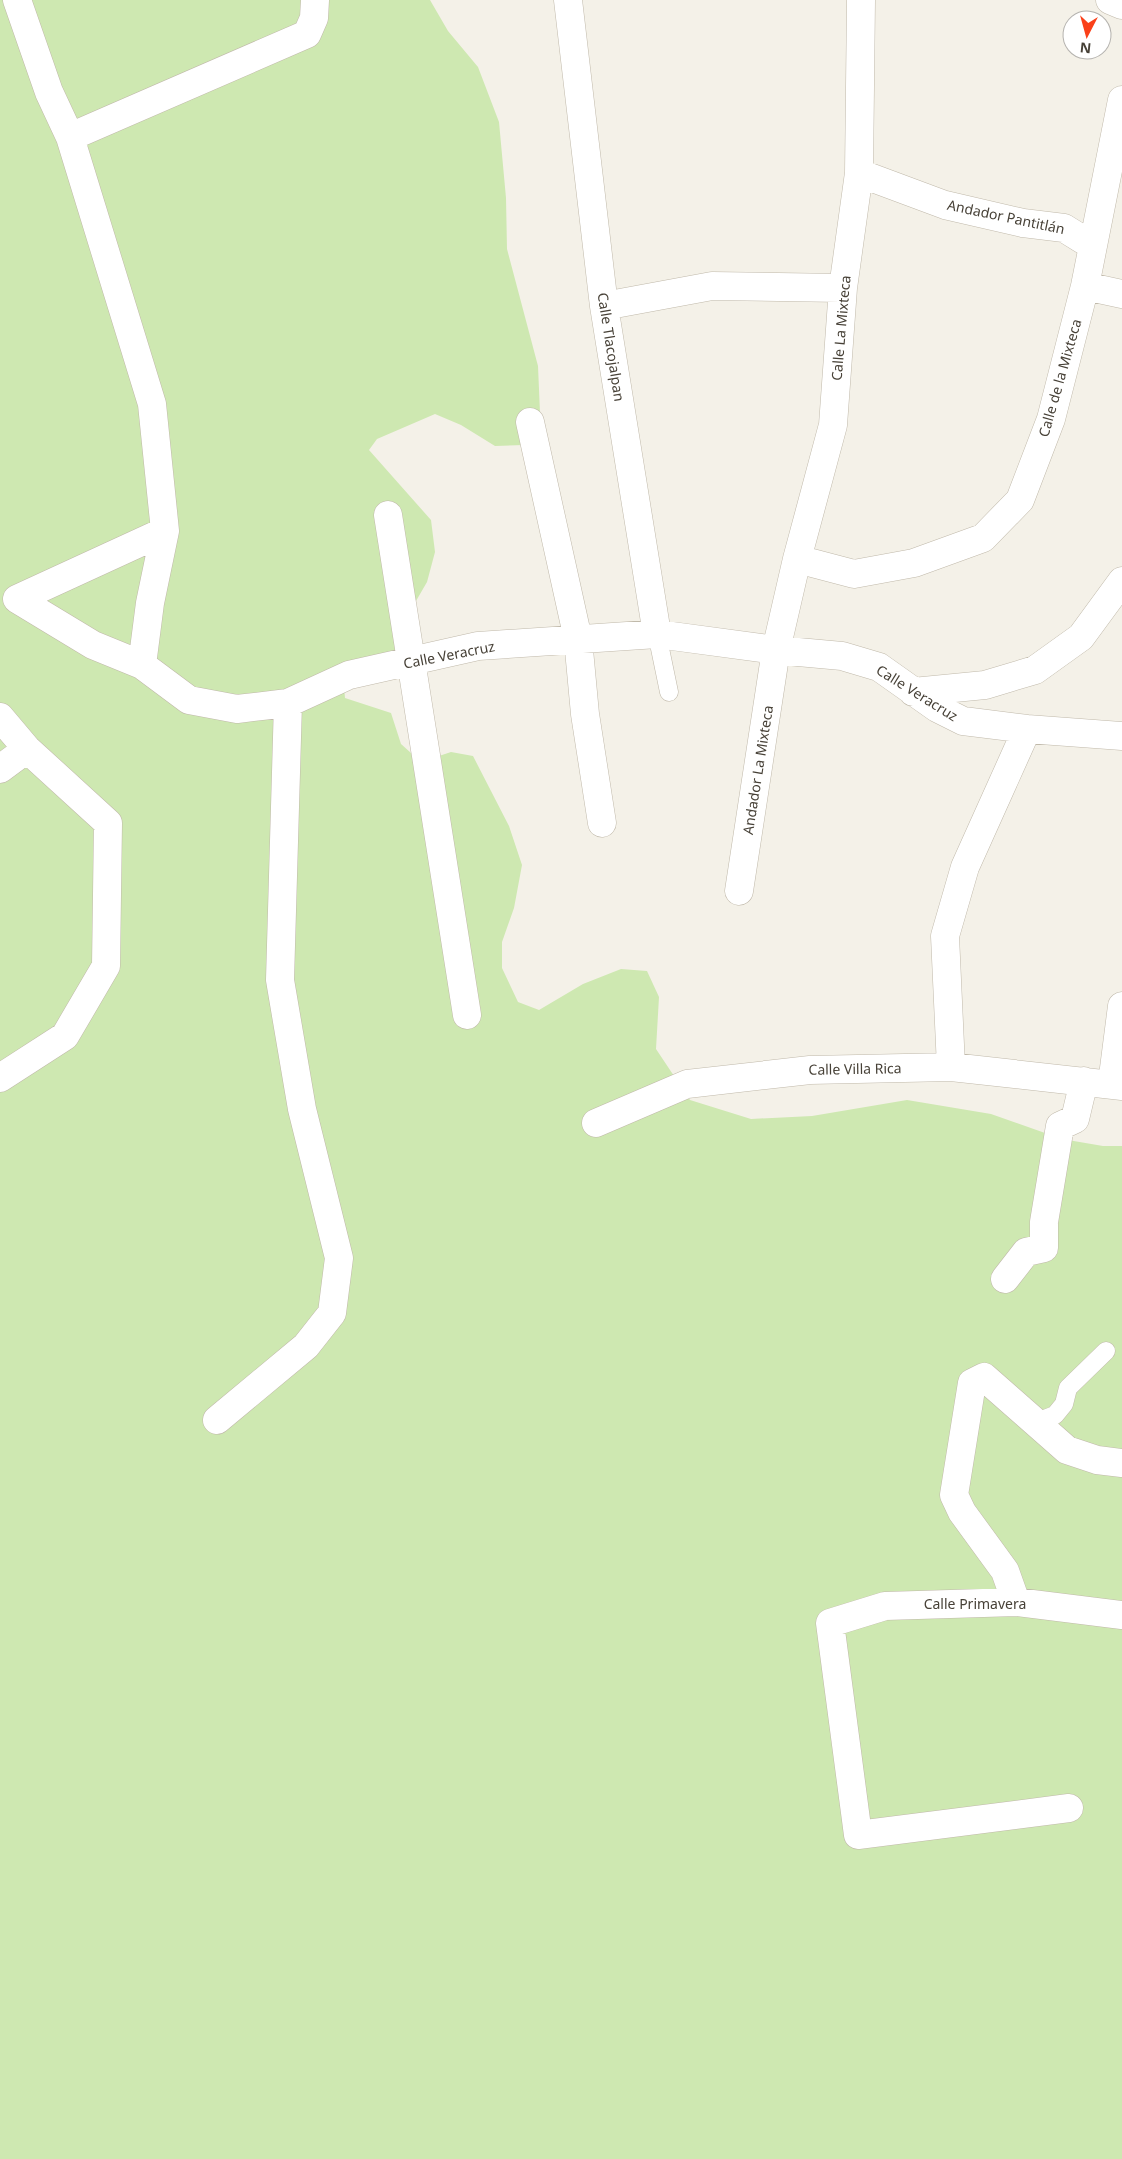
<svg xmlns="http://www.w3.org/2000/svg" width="1122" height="2159" viewBox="0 0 1122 2159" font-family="'Noto Sans',sans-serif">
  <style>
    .green { fill: #cee8b1 }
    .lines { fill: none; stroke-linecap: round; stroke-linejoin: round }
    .lane-casing { stroke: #c0b9aa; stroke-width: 19 }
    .street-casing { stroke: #c0b9aa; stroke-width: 29 }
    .lane { stroke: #fff; stroke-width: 18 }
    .street { stroke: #fff; stroke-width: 28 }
    .labels { text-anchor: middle; stroke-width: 5; stroke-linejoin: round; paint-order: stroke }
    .street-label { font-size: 14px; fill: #474137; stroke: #fff }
  </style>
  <rect width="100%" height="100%" fill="#f4f1e8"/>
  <path class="green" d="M0 0H430L448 31 478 67 499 122 506 198 507 249 538 366 540 413 524 445 495 446 461 425 435 414 377 439 369 450 431 520 435 552 427 582 416 601 395 657 343 677 345 698 391 713 401 744 421 762 451 752 473 756 509 826 522 865 514 908 502 942V968L518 1002 539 1010 583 984 621 969 647 971 659 997 656 1049 690 1100 751 1119 812 1116 907 1100 991 1114 1062 1139 1103 1146H1122V2159H0Z"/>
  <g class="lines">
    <defs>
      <path id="lane" d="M657 634 669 692
        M1037 1422 1055 1415 1064 1404 1068 1388 1106 1351"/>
      <path id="street" d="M17 0 49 92 70 137 152 404 165 531 150 603 142 665
        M568 0 604 306 657 634
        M1110 0 1122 5
        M70 137 307 34 314 18 315 0
        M859 173 945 205 1023 223 1064 228 1093 246
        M1085 286 1122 294
        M604 306 712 286 843 288
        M530 422 578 639 585 714 602 823
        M388 515 467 1015
        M165 531 17 599 93 645 142 665 189 700 237 709 288 703 349 675 478 646 657 634 776 650 842 656 879 667 937 708 963 721 1027 729 1122 736
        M797 559 854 574 914 563 983 538 1020 500 1051 419 1085 286 1122 100
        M913 692 985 685 1035 670 1081 637 1122 581
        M0 717 27 749
        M0 769 27 749 108 823 106 966 65 1036 0 1078
        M739 891 776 650 797 559 833 425 843 288 859 173 861 0
        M951 1067 945 936 965 867 1027 729
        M1112 1084 1122 1006
        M596 1123 687 1084 810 1070 951 1067 1122 1086
        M1005 1279 1026 1252 1044 1248V1222L1060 1126 1075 1119 1084 1081
        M217 1420 306 1346 332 1313 339 1258 302 1109 280 980 288 703
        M1016 1602 1005 1571 962 1512 954 1495 972 1383 984 1377 1067 1450 1097 1460 1122 1463
        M1069 1808 858 1835 830 1623 885 1606 1016 1602 1122 1615"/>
    </defs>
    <use href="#lane" class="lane-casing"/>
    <use href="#street" class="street-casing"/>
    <use href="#lane" class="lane"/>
    <use href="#street" class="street"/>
  </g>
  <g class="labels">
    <g class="street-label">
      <text transform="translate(1006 217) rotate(12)" y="5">Andador Pantitlán</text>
      <text transform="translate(841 328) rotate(-85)" y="5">Calle La Mixteca</text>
      <text transform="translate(611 347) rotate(81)" y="5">Calle Tlacojalpan</text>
      <text transform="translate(1060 378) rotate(-74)" y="5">Calle de la Mixteca</text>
      <text transform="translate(449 655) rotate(-11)" y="5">Calle Veracruz</text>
      <text transform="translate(917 693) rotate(32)" y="5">Calle Veracruz</text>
      <text transform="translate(758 770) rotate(-81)" y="5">Andador La Mixteca</text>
      <text transform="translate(855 1069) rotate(-1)" y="5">Calle Villa Rica</text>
      <text x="975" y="1609">Calle Primavera</text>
    </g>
  </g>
  <g transform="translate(1087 35) rotate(186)"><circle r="24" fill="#ffffff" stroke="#b5b3af"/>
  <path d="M0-4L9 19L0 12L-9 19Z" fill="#fa4019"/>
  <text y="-8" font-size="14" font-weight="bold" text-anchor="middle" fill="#474137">N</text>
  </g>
</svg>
